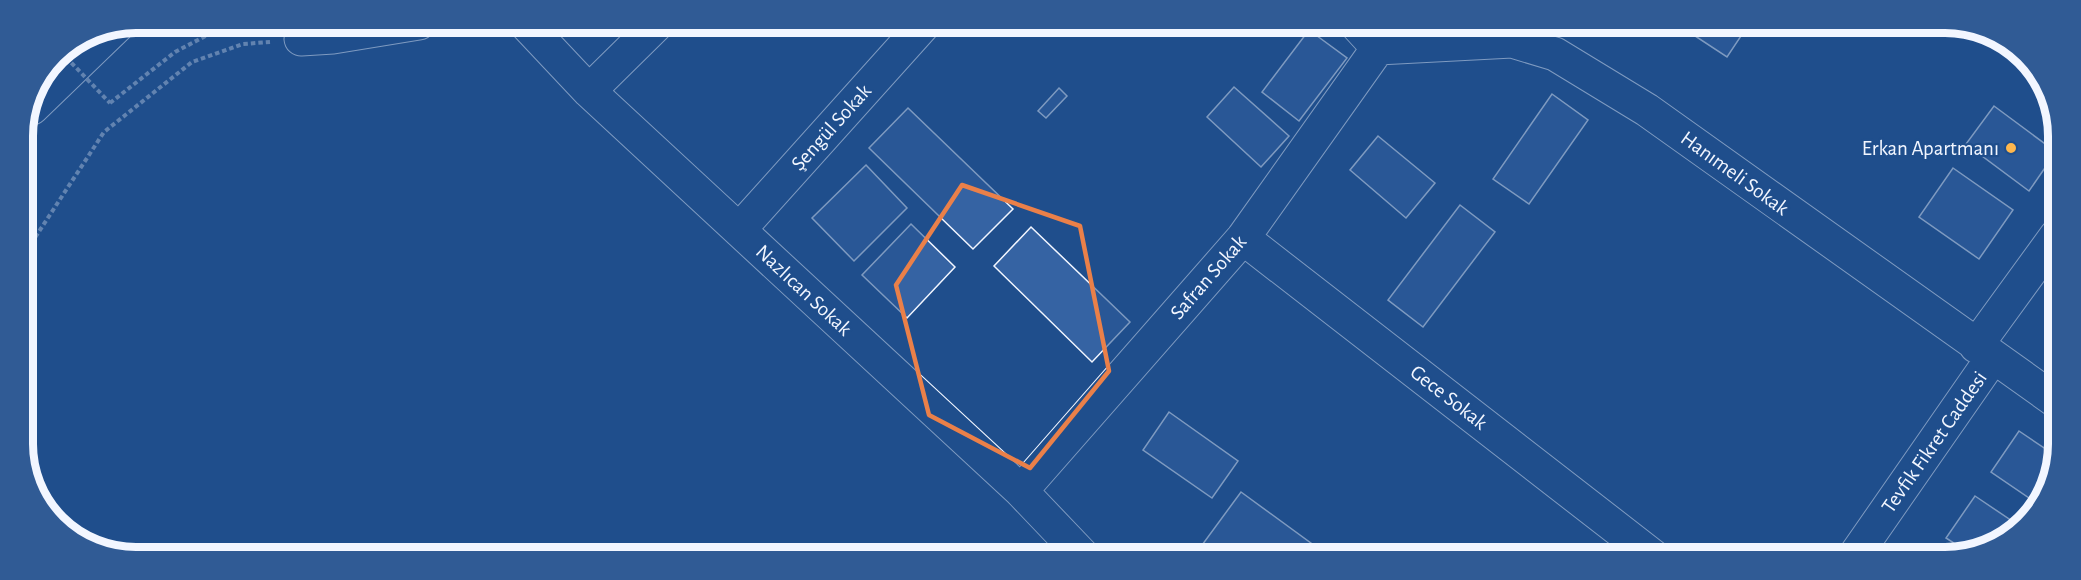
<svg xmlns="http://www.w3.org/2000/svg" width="2081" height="580" viewBox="0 0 2081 580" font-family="'Alegreya Sans',sans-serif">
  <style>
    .building { fill: #3563a3; stroke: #f2f6ff; stroke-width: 1.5 }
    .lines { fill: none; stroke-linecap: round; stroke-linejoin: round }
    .minor-casing { stroke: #f2f6ff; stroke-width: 35 }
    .highway-casing { stroke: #f2f6ff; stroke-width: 35 }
    .path { stroke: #b3c4dc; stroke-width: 4; stroke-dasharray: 4.5 3; stroke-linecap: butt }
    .minor { stroke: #1f4e8c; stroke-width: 33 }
    .highway { stroke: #1f4e8c; stroke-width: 33 }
    .path-bridge { stroke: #b3c4dc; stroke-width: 4; stroke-dasharray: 4.5 3; stroke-linecap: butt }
    .marked { fill: none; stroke: #ea8049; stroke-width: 4.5; stroke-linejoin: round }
    .poi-dot { fill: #ffb74d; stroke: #1f4e8c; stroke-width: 2 }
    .labels { text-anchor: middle; stroke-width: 4.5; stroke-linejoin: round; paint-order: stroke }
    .street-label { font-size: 21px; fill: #f2f6ff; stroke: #1f4e8c }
    .poi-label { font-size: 21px; fill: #f2f6ff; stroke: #1f4e8c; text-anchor: end }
    .rim { fill: none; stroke: #f2f6ff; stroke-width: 8 }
  </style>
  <rect width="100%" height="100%" fill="#1f4e8c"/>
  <path class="building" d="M1699 24H1749L1727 57 1692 34Z
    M1309 30 1347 58 1299 121 1262 92Z
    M1234 87 1289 136 1261 167 1207 117Z
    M1059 88 1067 96 1046 118 1038 111Z
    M1552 94 1588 120 1529 204 1493 179Z
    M1994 106 2056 152 2029 191 1966 144Z
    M908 108 1013 209 973 249 869 148Z
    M1378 136 1435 183 1406 218 1350 170Z
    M866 165 907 208 854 261 812 218Z
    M1953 168 2013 210 1979 259 1919 217Z
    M1460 205 1495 232 1423 327 1388 300Z
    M911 224 955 267 907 318 862 275Z
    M1031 227 1130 322 1092 362 994 266Z
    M1169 412 1238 461 1212 498 1143 450Z
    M2019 431 2056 456V467L2035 502 1991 472Z
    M1241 492 1330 557 1194 556Z
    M1975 496 2021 527 2020 530 1966 551 1946 538Z"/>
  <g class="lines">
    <defs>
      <path id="minor" d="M525 23 589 91 1021 491 1083 556
        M1356 24 1378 48
        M301 39 333 37 419 23
        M1378 48 1512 41 1555 54 1647 110 2056 401
        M589 91 658 23
        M739 230 925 23
        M1243 238 1654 557
        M1976 346 2056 236
        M1021 491 1243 238 1378 48
        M1854 557 1993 357"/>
      <path id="highway" d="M32 108 117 26"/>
    </defs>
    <use href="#minor" class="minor-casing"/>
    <use href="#highway" class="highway-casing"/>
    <path class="path" d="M691 29 700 23
      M110 103 175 52 221 28 268 23
      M23 256 104 132 192 62 243 44 270 42"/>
    <use href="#minor" class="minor"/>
    <use href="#highway" class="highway"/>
    <path class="path-bridge" d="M61 52 110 103"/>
  </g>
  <path d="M0 0H2081V580H0ZM962 185 1080 226 1109 371 1030 468 929 415 896 285Z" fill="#1f4e8c" fill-opacity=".55" fill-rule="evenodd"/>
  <path class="marked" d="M962 185 1080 226 1109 371 1030 468 929 415 896 285Z"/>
  <circle class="poi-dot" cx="2011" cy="148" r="6"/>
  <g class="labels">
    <g class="street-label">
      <text transform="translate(831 127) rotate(-48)" y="7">Şengül Sokak</text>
      <text transform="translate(1735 173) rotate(36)" y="7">Hanımeli Sokak</text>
      <text transform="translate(1208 277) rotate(-49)" y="7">Safran Sokak</text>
      <text transform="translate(804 290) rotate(43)" y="7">Nazlıcan Sokak</text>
      <text transform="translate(1449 397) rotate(38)" y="7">Gece Sokak</text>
      <text transform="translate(1934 442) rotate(-55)" y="7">Tevfik Fikret Caddesi</text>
    </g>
    <g class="poi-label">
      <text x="1999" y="155">Erkan Apartmanı</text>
    </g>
  </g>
  <path d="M0 0H2081V580H0ZM136 33H1945A103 103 0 0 1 2048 136V444A103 103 0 0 1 1945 547H136A103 103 0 0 1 33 444V136A103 103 0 0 1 136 33Z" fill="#305b95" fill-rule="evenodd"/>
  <path class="rim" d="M136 33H1945A103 103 0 0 1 2048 136V444A103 103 0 0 1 1945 547H136A103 103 0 0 1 33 444V136A103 103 0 0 1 136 33Z"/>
</svg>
